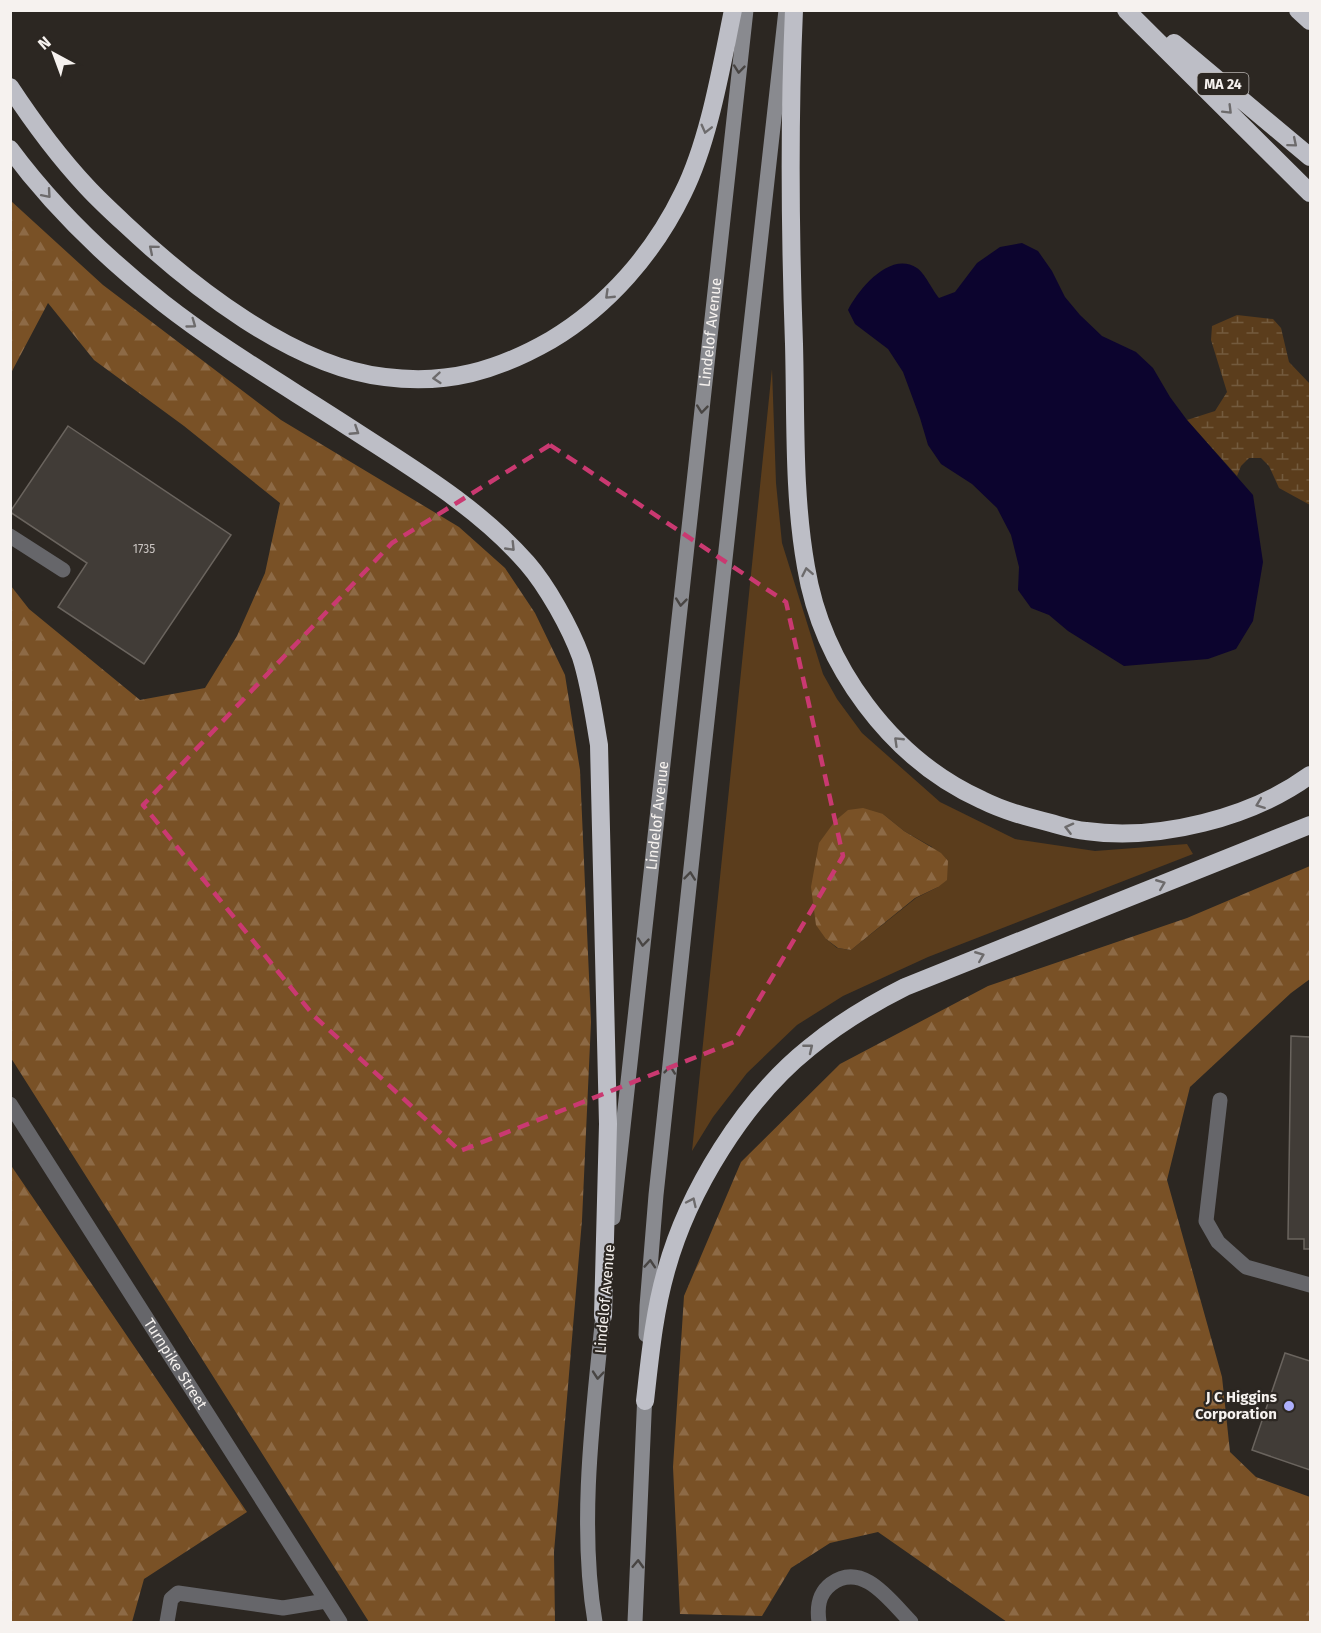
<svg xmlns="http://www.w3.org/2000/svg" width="1321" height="1633" viewBox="0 0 1321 1633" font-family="'Fira Sans',sans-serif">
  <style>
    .green { fill: #5b3d1c; fill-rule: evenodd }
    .forest { fill: url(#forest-firs) }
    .wetland { fill: url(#wetland-marsh) }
    .water { fill: #0c042e }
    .building { fill: #413c37; stroke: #6a645e; stroke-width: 1.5 }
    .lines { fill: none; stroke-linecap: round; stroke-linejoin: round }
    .lane { stroke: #66666a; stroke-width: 15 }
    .street { stroke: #66666a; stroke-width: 15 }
    .secondary { stroke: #898a8f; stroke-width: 15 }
    .highway { stroke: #bdbec6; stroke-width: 18 }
    .oneway { stroke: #484543 }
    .oneway2 { stroke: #6d6b6c }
    .marked { fill: none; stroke: #ca3971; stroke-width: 4.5; stroke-dasharray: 12 8; stroke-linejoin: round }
    .poi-dot { fill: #adaffb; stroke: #2c2722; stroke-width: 2 }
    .labels { text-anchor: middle; stroke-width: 4.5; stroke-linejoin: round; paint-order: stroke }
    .number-label { font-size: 12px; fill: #c9c4c1 }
    .shield { fill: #2c2722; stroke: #b9b5b2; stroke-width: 1.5 }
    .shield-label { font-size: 14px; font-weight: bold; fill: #f6f2ef }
    .street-label { font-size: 15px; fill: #f6f2ef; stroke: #2c2722 }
    .poi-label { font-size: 15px; font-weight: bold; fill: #f6f2ef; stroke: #2c2722; text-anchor: end }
  </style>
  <defs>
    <pattern id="forest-firs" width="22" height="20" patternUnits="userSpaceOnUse" patternTransform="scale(1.5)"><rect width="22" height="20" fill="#795126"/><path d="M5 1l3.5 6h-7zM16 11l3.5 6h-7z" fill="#8d6a46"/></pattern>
    <pattern id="wetland-marsh" width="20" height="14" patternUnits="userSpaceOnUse" patternTransform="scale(1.5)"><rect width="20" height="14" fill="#5b3d1c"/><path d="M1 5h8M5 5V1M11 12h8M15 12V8" fill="none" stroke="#735a3d"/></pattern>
  </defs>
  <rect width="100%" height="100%" fill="#2c2722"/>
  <path class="green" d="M772 369 776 483 782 543 823 674 837 699 862 733 940 802 1015 839 1095 851 1187 844 1193 854 928 957 843 996 797 1025 747 1073 713 1117 692 1151ZM883 814 904 831 932 847 938 887 916 898 851 950 837 948 826 939Z"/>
  <path class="forest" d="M11 201 103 285 281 420 459 527 505 568 535 613 565 675 580 770 591 1022 582 1220 554 1552 555 1622H369L11 1058V586L29 609 140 700 205 688 237 636 265 573 280 503 184 426 94 360 48 303 11 373Z
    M863 808 883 814 904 831 941 853 948 861 947 880 938 887 915 898 851 950 838 948 826 939 816 925 811 887 819 843 835 821 848 810Z
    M1310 866V979L1291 993 1190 1087 1167 1180 1222 1377 1230 1452 1256 1477 1310 1497V1622H1007L878 1532 830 1543 791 1568 762 1616 680 1614 673 1467 684 1296 741 1162 840 1064 988 986 1187 918Z
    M10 1164 247 1512 144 1579 132 1622H11Z"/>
  <path class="wetland" d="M1237 315 1273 319 1281 328 1289 362 1310 384V505L1279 488 1269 466 1261 458H1249L1241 466 1237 476 1187 420 1215 411 1227 392 1211 340 1212 326Z"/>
  <path class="water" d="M1022 243 1038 251 1052 271 1065 297 1080 315 1102 336 1136 352 1153 368 1170 397 1187 420 1253 495 1263 562 1253 621 1236 649 1208 659 1124 666 1068 631 1049 615 1031 608 1018 590 1019 567 1011 535 997 508 972 484 941 464 928 445 920 418 903 372 888 349 855 324 848 310C858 290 890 250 917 268 924 272 933 291 939 298L955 292 977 263 1000 247Z"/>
  <path class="building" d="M68 426 231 535 144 664 58 607 87 563 10 512Z
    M1291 1036 1310 1037V1249H1304V1239H1288Z
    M1285 1353 1310 1361V1470L1252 1450Z"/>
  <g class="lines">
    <path class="lane" d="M10 536 63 570
      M1220 1100 1206 1221 1218 1242 1246 1267 1310 1285
      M167 1622 171 1599 178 1593 283 1608 326 1601
      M819 1622C817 1608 818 1594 831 1584 863 1560 891 1602 911 1622"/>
    <path class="street" id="s1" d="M10 1104 340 1622"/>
    <g class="secondary">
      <path id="s2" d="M613 1218 746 10"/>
      <path d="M646 1335 647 1306 656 1195 700 784 786 10"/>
      <path d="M595 1622C578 1521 594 1407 604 1305"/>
      <path d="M635 1622 645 1392"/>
    </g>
    <path class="highway" d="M794 10C789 121 790 233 794 344 796 418 793 494 806 567 822 665 891 759 982 800 1004 811 1027 817 1051 823 1062 826 1074 830 1086 831 1159 841 1251 818 1310 775
      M1126 10 1310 193
      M1298 10 1310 21
      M1174 43 1310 157
      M10 87C33 122 58 156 87 187 99 200 112 212 125 224 190 285 293 367 385 377 447 385 497 371 551 340 608 306 654 253 683 193 709 141 721 68 733 10
      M10 149C53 207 106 258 163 303 223 350 291 389 355 431 415 470 479 508 527 563 547 586 570 627 581 657 590 685 594 716 599 745L608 1124 603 1316
      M645 1401C650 1357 654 1313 666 1271 688 1191 744 1100 809 1048 838 1024 871 1004 905 987L1310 825"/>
  </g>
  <defs><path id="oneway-chevron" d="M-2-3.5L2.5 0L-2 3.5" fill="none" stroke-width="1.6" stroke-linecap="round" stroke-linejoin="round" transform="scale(1.5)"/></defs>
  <g class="oneway">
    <use href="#oneway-chevron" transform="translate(739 69) rotate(96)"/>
    <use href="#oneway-chevron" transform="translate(702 409) rotate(96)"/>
    <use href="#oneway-chevron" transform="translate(681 602) rotate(96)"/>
    <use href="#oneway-chevron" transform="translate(690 876) rotate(-84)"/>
    <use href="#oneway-chevron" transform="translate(643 942) rotate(96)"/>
    <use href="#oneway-chevron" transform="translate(670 1070) rotate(-84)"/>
    <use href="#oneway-chevron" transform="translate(650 1264) rotate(-86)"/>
    <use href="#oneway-chevron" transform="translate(598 1375) rotate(95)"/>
    <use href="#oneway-chevron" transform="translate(638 1564) rotate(-88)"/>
  </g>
  <g class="oneway2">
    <use href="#oneway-chevron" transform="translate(1228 110) rotate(45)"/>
    <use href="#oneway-chevron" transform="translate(706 129) rotate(104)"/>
    <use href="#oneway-chevron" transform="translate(1293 143) rotate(40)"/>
    <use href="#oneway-chevron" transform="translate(47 194) rotate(49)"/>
    <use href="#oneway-chevron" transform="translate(153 249) rotate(-140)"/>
    <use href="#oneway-chevron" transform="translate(609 295) rotate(136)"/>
    <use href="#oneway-chevron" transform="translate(192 324) rotate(36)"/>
    <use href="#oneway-chevron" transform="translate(437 378) rotate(175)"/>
    <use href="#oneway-chevron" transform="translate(355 431) rotate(33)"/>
    <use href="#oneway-chevron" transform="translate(511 547) rotate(46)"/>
    <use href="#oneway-chevron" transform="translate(807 572) rotate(-101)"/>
    <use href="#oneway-chevron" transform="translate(898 741) rotate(-136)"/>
    <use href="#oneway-chevron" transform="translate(1260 804) rotate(159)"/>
    <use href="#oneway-chevron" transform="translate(1069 828) rotate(-166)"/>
    <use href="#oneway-chevron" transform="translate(1161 884) rotate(-22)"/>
    <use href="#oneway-chevron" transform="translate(980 956) rotate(-22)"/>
    <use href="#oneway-chevron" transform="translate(809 1048) rotate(-39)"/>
    <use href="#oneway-chevron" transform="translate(692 1202) rotate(-65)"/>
  </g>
  <path class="marked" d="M550 445 786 602 843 856 734 1042 460 1151 314 1016 143 805 392 543Z"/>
  <circle class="poi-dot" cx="1289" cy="1406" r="6"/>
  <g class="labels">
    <g class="number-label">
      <text x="144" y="553">1735</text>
    </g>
    <rect class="shield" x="1197.5" y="73" width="51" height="22" rx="4.5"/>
    <g class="shield-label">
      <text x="1223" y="89">MA 24</text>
    </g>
    <g class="street-label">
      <text dy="5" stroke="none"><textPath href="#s2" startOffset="891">Lindelof Avenue</textPath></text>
      <text dy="5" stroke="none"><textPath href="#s2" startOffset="405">Lindelof Avenue</textPath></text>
      <text transform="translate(605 1299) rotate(-85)" y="5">Lindelof Avenue</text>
      <text dy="5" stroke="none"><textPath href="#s1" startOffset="308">Turnpike Street</textPath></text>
    </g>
    <g class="poi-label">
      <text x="1277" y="1402">J C Higgins<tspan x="1277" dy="17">Corporation</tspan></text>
    </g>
  </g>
  <rect width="1321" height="1633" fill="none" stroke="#f6f2ef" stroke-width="24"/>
  <g transform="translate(54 54) rotate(319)" stroke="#2c2722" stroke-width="4.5" paint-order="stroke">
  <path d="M0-4.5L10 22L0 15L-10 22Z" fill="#f6f2ef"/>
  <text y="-9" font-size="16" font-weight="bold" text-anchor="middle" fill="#f6f2ef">N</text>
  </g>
</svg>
